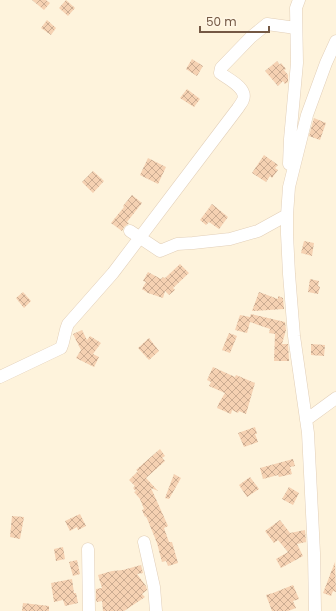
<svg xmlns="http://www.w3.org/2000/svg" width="336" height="611" viewBox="0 0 336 611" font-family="Poppins,sans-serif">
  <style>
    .building { fill: url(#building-cross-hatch) }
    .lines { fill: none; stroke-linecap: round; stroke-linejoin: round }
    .minor-casing { stroke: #e2cfb8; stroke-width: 13 }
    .minor { stroke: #fff; stroke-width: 12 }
  </style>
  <defs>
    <pattern id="building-cross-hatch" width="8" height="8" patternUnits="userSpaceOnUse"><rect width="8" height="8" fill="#f5d1b2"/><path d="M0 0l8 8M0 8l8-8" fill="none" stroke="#cbac92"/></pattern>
  </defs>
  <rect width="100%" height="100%" fill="#fef3dc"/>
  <path class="building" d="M32 0H46L50 3 44 10Z
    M66 0 75 8 68 16 59 8Z
    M47 20 56 28 51 35 41 28Z
    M192 59 203 66 197 76 186 69Z
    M277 61 280 65 281 63 286 69 284 70 288 75V82L285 84 283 81 278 86 265 71Z
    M187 89 200 99 194 107 180 98Z
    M314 118 326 123 320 140 309 136Z
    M264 155 278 165 275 168 278 170 272 178 270 176 266 182 252 173Z
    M148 158 166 167 158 184 140 175Z
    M93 171 104 181 93 193 82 182Z
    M132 195 142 203 127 222 129 223 124 227 122 231 111 223 124 207 123 206Z
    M212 204 228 217 219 229 209 222 206 225 200 220Z
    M304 241 314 243 312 256 301 253Z
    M180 264 189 273 173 288 175 290 169 295 165 291 163 298 148 293 142 289 146 282 143 281 148 272 161 279 163 277 165 278Z
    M310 279 319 281 318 286 320 287 318 294 308 292Z
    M23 292 31 301 24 308 16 298Z
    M259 292 278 299V296L283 298 284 309 252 311Z
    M251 314 285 322 286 330 282 344H288L289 361H274L275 334 269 333 270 329 250 322 247 333 235 330 240 315 250 317Z
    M82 330 87 340 90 336 101 343 93 354 99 357 94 367 76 358 81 350 73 334Z
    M229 333 237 336 230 353 222 350Z
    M149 338 159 351 149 360 138 348Z
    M311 344 325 345 324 356 311 355Z
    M213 367 235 377 236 375 255 383 246 414 239 411 238 413 232 410 231 414 217 408 219 403 225 393 209 386 211 382 207 380Z
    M255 427 257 434H255L258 442 244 447 238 433Z
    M160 449 165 456 162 458 165 461 146 478 158 491 151 488 168 526 164 528 169 542H172L178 563 168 566 166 561 162 562 157 543 146 516 145 517 142 510 144 509 140 499 134 492 136 491 133 488 135 486 129 480 138 471 136 470Z
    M293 459 295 466 290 467 292 474 279 477 278 475 263 479 260 468Z
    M174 474 181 478 169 499 165 498Z
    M250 477 259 489 247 497 239 485Z
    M289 487 299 493 293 505 282 499Z
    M80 514 86 526 78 530 77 527 70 531 65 521Z
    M12 516 24 517 20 539 10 537Z
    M280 520 290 533 305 530 306 542 297 544 303 556 281 568 276 559 288 552 278 540 274 543 265 531Z
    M63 547 65 559 56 561 54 549Z
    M77 560 80 574 73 576 69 562Z
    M335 562 336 592 333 591 331 596 323 593Z
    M141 565 143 573 137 574 146 586 147 590 142 594 145 597 124 611H103L102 601 97 602 96 600V589L102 588 98 575 112 571 123 570Z
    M72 579 74 593H76L78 603 65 606 63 600 54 602 51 583Z
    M293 585 299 599 293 601 296 608 288 611H272L266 595 273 593Z
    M23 603 49 606V611H22Z"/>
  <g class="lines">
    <defs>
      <path id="minor" d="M289 164 290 139 297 63 296 8 299 0
        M130 231 160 251 177 244 193 243 230 239 258 231 287 215
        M0 377 61 348C65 339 64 333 68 324L113 273 238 108C239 106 242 103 243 100 248 88 228 79 220 73L221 68 251 37 267 24 296 28
        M306 420 336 398
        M144 542 154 587 156 611
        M88 549 89 611
        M315 611 314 553 308 433 294 336 289 274 287 234V215L289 187 307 115 326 63 336 41"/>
    </defs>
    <use href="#minor" class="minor-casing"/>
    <use href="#minor" class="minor"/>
  </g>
  <path d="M200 26v6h69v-6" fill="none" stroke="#745844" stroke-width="2"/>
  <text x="206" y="26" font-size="12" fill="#745844" stroke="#fff6e4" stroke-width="3" paint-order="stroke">50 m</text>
</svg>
